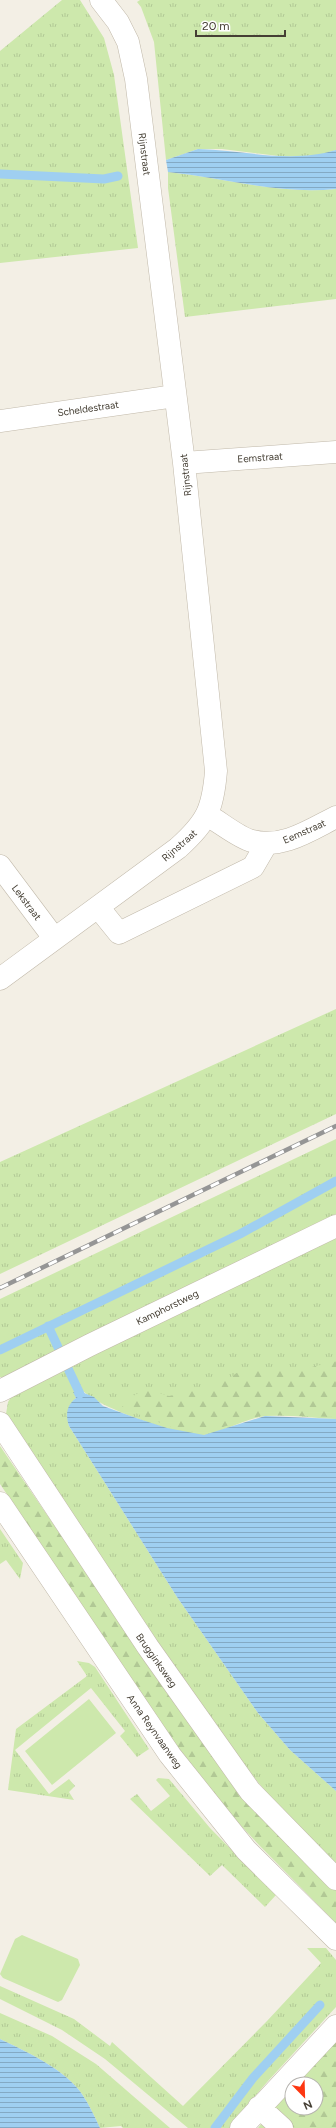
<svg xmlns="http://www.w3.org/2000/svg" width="336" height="2128" font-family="Figtree,sans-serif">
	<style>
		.grass { fill: url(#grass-tufts) }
		.forest { fill: url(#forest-firs); fill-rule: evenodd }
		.garden { fill: #cde8ac }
		.water { fill: url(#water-rules) }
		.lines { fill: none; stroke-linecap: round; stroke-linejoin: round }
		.stream { stroke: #9fcff1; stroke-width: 9 }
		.minor-casing { stroke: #c1b9aa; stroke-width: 23 }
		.minor { stroke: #fff; stroke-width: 22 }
		.rail-casing { stroke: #959595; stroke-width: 4.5 }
		.rail { stroke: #fff; stroke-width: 3; stroke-dasharray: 9; stroke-linecap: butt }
		.labels { text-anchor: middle; stroke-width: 4; stroke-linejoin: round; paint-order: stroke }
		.street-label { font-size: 10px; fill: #453f34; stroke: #fff }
	</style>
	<defs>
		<pattern id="grass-tufts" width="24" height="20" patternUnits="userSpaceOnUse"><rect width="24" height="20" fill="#cde8ac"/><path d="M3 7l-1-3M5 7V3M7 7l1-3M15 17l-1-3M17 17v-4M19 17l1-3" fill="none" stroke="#b1c895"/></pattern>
		<pattern id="forest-firs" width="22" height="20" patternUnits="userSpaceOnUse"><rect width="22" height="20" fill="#cde8ac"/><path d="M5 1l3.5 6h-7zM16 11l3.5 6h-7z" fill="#b1c895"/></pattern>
		<pattern id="water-rules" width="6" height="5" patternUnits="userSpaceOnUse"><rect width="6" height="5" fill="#9fcff1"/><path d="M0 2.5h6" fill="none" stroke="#83a9c4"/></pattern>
	</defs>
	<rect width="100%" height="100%" fill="#f3efe5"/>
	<path class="grass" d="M 62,0 L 80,0 L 104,38 L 114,75 L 138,248 L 0,263 L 0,51 Z
		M 140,0 L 336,0 L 336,150 L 319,155 L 287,157 L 222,149 L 198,149 L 166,160 L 154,42 L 141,7 L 137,2 Z
		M 168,172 C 224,178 280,195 336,189 L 336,299 L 185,317 L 168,188 Z
		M 336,1009 L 336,1114 L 0,1274 L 0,1162 Z
		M 336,1139 L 336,1214 L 4,1377 L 0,1377 L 0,1299 Z
		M 336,1235 L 336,1419 C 313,1418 288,1414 266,1416 C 245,1418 225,1432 204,1435 C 183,1437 91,1406 81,1388 L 80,1394 L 74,1392 L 76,1398 C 69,1403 66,1418 69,1426 L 177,1597 L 258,1713 L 290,1750 L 336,1791 L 336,1865 L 266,1792 L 213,1727 L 5,1420 L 8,1402 L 13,1394 Z
		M 0,1529 L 23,1563 L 20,1579 L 6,1560 L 0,1564 Z
		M 77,1661 L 89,1663 L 95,1667 L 149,1749 L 137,1757 L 120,1736 L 125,1731 L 91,1688 L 15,1750 L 49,1794 L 69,1779 L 75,1786 L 69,1792 L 74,1800 L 8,1790 L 16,1729 L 87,1676 Z
		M 158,1778 L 169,1779 L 210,1828 L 276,1895 L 265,1907 L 222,1865 L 210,1876 L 130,1799 L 137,1794 L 151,1811 L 170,1796 L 156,1780 Z
		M 307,1948 L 326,1948 L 336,1960 L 336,2007 L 268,2081 L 237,2117 L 230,2128 L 188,2128 L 105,2059 L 62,2030 L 0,1999 L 0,1986 L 74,2019 L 110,2046 L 112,2042 L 183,2106 L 267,2021 L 321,1963 Z
		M 0,2013 L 52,2036 L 96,2064 L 170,2128 L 123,2128 L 121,2126 L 100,2128 C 94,2115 88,2102 79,2090 C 60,2067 27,2052 0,2039 Z"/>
	<path class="forest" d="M 336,1361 L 336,1417 L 263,1415 L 203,1433 L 176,1429 L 138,1414 L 118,1404 L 146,1389 L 169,1396 L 202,1389 L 231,1377 L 245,1367 L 296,1371 Z
		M 0,1446 L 58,1531 L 294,1849 L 336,1890 L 336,1923 L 259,1845 L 213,1796 L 177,1747 L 0,1484 Z
		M 336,2033 L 336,2128 L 258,2128 L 315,2054 ZM 292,2084 L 316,2084 L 316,2108 L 292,2108 Z"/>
	<path class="garden" d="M 89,1699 L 116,1733 L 52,1785 L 25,1751 Z
		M 22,1935 L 78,1959 L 80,1965 L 62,2000 L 58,2002 L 3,1978 L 0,1974 L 15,1939 Z"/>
	<path class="water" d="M 198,149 C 245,150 289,164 336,150 L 336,189 C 280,195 224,178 168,172 L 166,160 Z
		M 81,1388 L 84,1393 L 94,1397 L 103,1406 L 136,1418 L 167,1428 L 204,1435 L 265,1416 L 336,1419 L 336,1791 L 290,1750 L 258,1713 L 177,1597 L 69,1426 C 65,1414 67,1405 76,1398 L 73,1392 L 80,1394 Z
		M 0,2039 C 27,2052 60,2067 79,2090 C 88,2102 94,2115 100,2128 L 0,2128 Z"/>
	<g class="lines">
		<path class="stream" d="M 0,174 L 104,179 L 118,176
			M 48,1326 L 80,1394
			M 0,1350 L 240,1234 L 336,1181
			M 215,2128 L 253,2078 L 320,2005"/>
		<g class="minor-casing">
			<path id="minor" d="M 0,421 L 175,396
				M 184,463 L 336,452
				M 207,815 C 220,822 239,838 252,841 C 283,849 310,830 336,817
				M 0,866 L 54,938
				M 98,907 L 119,933 L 253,867 L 267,843
				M 0,979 L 178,848 C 207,822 213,809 216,771 L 184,463 L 136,79 L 128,42 L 118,22 L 101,0
				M 0,1391 L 90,1345 L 336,1226
				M 0,1423 L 148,1647 L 250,1791 L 336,1879
				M 0,1503 L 170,1755 L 246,1850 L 336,1939
				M 259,2107 L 282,2128
				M 241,2128 L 336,2026"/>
		</g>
		<use href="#minor" class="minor"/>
		<g class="rail-casing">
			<path id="rail" d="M 0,1288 L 336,1126"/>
		</g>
		<use href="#rail" class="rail"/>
	</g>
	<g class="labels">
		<g class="street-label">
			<text transform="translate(145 154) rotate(83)" y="4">Rijnstraat</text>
			<text transform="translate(88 408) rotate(-8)" y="4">Scheldestraat</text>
			<text transform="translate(260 457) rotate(-4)" y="4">Eemstraat</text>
			<text transform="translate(185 475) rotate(-96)" y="4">Rijnstraat</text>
			<text transform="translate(304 831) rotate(-24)" y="4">Eemstraat</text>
			<text transform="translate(179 845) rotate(-41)" y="4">Rijnstraat</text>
			<text transform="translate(27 902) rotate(53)" y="4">Lekstraat</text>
			<text transform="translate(167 1307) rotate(-26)" y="4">Kamphorstweg</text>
			<text transform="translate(157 1660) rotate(55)" y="4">Brugginksweg</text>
			<text transform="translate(155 1731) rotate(55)" y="4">Anna Reynvaanweg</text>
		</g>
	</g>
	<g transform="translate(304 2096) rotate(157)"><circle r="19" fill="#ffffff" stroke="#b5b2ae"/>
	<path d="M0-3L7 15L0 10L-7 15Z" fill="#fd3711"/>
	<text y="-6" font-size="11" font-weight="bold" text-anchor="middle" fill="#453f34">N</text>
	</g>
	<path d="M196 30v6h89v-6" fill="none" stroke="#453f34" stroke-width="2"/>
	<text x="202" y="30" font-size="12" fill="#453f34" stroke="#ffffff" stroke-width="3" paint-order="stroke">20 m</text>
</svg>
